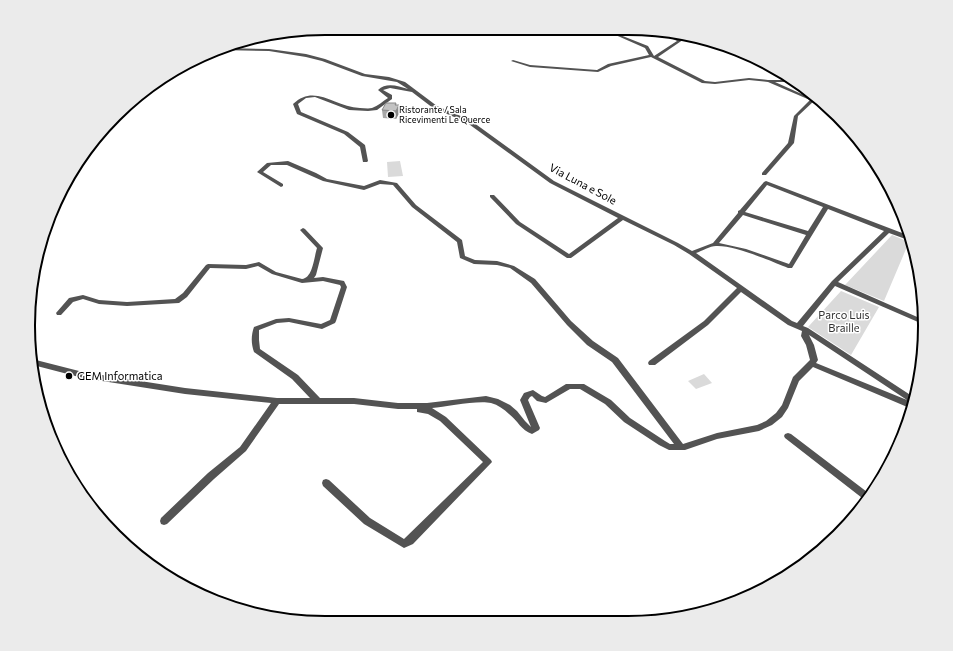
<svg xmlns="http://www.w3.org/2000/svg" width="953" height="651" font-family="Commissioner,sans-serif">
	<style>
		.green { fill: #dadada }
		.lines { fill: none; stroke-linecap: round; stroke-linejoin: round }
		.minor { fill: #535353; fill-rule: evenodd }
		.wall { fill: #a8a8a8 }
		.shaded-wall { fill: #888 }
		.building { fill: #c3c3c3; stroke: #888 }
		.poi-dot { fill: #000; stroke: #fff; stroke-width: 1.5 }
		.labels { text-anchor: middle; stroke-width: 3; stroke-linejoin: round; paint-order: stroke }
		.far-poi-label { font-size: 9px; fill: #000; stroke: #fff; text-anchor: start }
		.street-label { font-size: 11px; fill: #000; stroke: #fff }
		.park-label { font-size: 11px; fill: #313131; stroke: #fff }
		.poi-label { font-size: 11px; fill: #000; stroke: #fff; text-anchor: start }
		.rim { fill: none; stroke: #000; stroke-width: 2 }
	</style>
	<rect width="100%" height="100%" fill="#fff"/>
	<path class="green" d="M 400,161 L 403,176 L 388,177 L 387,162 Z
		M 892,235 L 909,242 L 884,301 L 845,285 Z
		M 841,291 L 879,307 L 851,355 L 808,327 Z
		M 704,374 L 712,383 L 696,389 L 688,381 Z"/>
	<g class="lines">
		<path class="minor" d="M 611,33 L 615,33 L 648,46 L 654,56 L 677,41 L 661,33 L 667,33 L 680,39 L 687,34 L 690,35 L 658,57 L 705,81 L 715,82 L 749,78 L 768,80 L 788,80 L 792,82 L 775,82 L 815,100 L 798,116 L 794,143 L 766,175 L 762,175 L 762,173 L 788,143 L 794,116 L 810,100 L 768,82 L 749,80 L 715,84 L 702,83 L 651,57 L 611,66 L 598,72 L 530,67 L 511,61 L 513,60 L 530,65 L 597,70 L 608,64 L 649,55 L 645,48 Z
			M 222,48 L 269,49 L 306,54 L 325,59 L 365,74 L 389,77 L 405,82 L 437,106 L 470,120 L 554,181 L 678,243 L 692,251 L 713,243 L 738,213 L 738,211 L 740,210 L 764,182 L 766,181 L 910,236 L 911,241 L 889,233 L 838,282 L 924,320 L 925,325 L 835,286 L 803,326 L 808,328 L 915,398 L 912,409 L 813,367 L 799,381 L 788,408 L 782,417 L 772,425 L 759,431 L 717,439 L 685,450 L 669,450 L 659,445 L 624,422 L 605,404 L 580,389 L 570,389 L 546,403 L 537,401 L 532,396 L 530,397 L 528,400 L 540,428 L 539,430 L 532,434 C 521,430 518,421 509,414 C 504,409 498,405 491,403 C 477,400 446,407 432,408 L 446,417 L 491,460 L 492,462 L 413,544 L 404,548 L 364,524 L 323,486 L 322,483 L 323,480 L 326,479 L 329,480 L 370,518 L 404,539 L 483,462 L 440,421 L 428,414 L 417,412 L 417,409 L 398,409 L 354,404 L 279,404 L 246,451 L 214,479 L 167,524 L 164,525 L 161,524 L 160,521 L 161,518 L 208,473 L 240,447 L 271,403 L 185,394 L 83,378 L 33,365 L 32,359 L 83,372 L 185,388 L 277,398 L 310,398 L 292,379 L 254,352 C 251,344 251,335 254,327 L 276,319 L 289,318 L 321,324 L 330,320 L 341,287 L 340,285 L 323,281 L 302,283 L 272,274 L 258,266 L 246,269 L 210,268 L 187,297 L 179,303 L 127,306 L 99,304 L 83,299 L 73,302 L 61,315 L 57,315 L 56,313 L 69,298 L 83,295 L 99,300 L 127,302 L 175,299 L 183,293 L 206,265 L 208,264 L 246,265 L 259,262 L 276,272 L 302,279 C 313,278 314,257 317,248 L 300,230 L 303,228 L 305,229 L 323,248 L 316,275 L 314,278 L 323,277 L 344,281 L 347,287 L 336,321 L 335,323 L 322,329 L 289,322 L 277,323 L 259,330 L 259,340 L 260,349 L 298,375 L 320,398 L 354,398 L 398,403 L 427,403 L 486,396 L 498,399 L 510,405 L 517,411 L 525,421 L 531,427 L 520,400 L 524,393 L 533,390 L 542,396 L 545,397 L 566,384 L 584,384 L 611,400 L 630,418 L 665,441 L 670,444 L 674,444 L 612,362 L 587,345 L 567,325 L 531,283 L 510,268 L 497,265 L 474,264 L 460,258 L 457,242 L 412,207 L 393,185 L 380,184 L 364,190 L 323,181 L 287,165 L 271,165 L 263,172 L 283,184 L 283,186 L 281,187 L 257,172 L 267,163 L 288,161 L 316,173 L 327,179 L 364,186 L 380,180 L 397,183 L 416,205 L 462,240 L 465,256 L 475,260 L 497,261 L 514,266 L 535,279 L 571,321 L 593,341 L 618,358 L 683,444 L 717,433 L 757,425 L 766,421 L 776,413 L 782,405 L 793,377 L 810,360 L 806,345 L 801,336 L 802,331 L 788,325 L 741,292 L 708,325 L 655,365 L 649,365 L 648,363 L 649,361 L 704,321 L 737,288 L 689,254 L 674,245 L 623,220 L 571,258 L 567,258 L 516,224 L 490,197 L 490,195 L 494,195 L 520,222 L 569,254 L 618,218 L 550,183 L 466,122 L 433,108 L 412,92 L 390,88 L 383,90 L 392,95 L 392,99 L 377,110 L 368,111 L 349,110 L 315,97 L 306,98 L 298,104 L 301,112 L 348,132 L 365,145 L 368,161 L 367,162 L 363,162 L 360,147 L 344,134 L 297,114 L 293,104 C 315,83 334,107 360,108 C 364,108 368,109 372,108 C 378,106 383,101 388,98 L 378,90 C 386,82 398,86 408,89 L 397,82 L 362,76 L 322,61 L 306,57 L 269,51 L 218,50 ZM 767,185 L 823,207 L 808,231 L 745,212 ZM 828,209 L 884,231 L 832,281 L 797,323 L 792,321 L 696,253 C 702,251 710,246 716,246 C 735,245 770,261 788,268 L 792,268 ZM 743,215 L 806,235 L 789,264 L 746,249 L 719,243 ZM 809,335 L 907,400 L 816,363 L 818,360 L 814,345 Z
			M 788,433 L 791,434 L 871,495 L 866,501 L 785,438 L 784,436 L 785,434 Z"/>
	</g>
	<path class="wall" d="M 399,105 L 399,113 L 396,119 L 383,118 L 382,110 Z"/>
	<path class="shaded-wall" d="M 396,103 L 397,110 L 399,105 L 399,113 L 396,119 L 395,105 Z"/>
	<path class="building" d="M 386,103 L 396,103 L 395,105 L 399,105 L 396,111 L 382,110 Z"/>
	<g class="poi-dot">
		<circle cx="391" cy="115" r="4"/>
		<circle cx="69" cy="376" r="4"/>
	</g>
	<g class="labels">
		<g class="far-poi-label">
			<text x="399" y="113">Ristorante / Sala<tspan x="399" dy="10">Ricevimenti Le Querce</tspan></text>
		</g>
		<g class="street-label">
			<text transform="translate(583 184) rotate(28)" y="4">Via Luna e Sole</text>
		</g>
		<g class="park-label">
			<text x="844" y="319">Parco Luis<tspan x="844" dy="13">Braille</tspan></text>
		</g>
		<g class="poi-label">
			<text x="77" y="380">GEM Informatica</text>
		</g>
	</g>
	<path d="M0 0H953V651H0ZM325 35H628A290 290 0 0 1 918 325V326A290 290 0 0 1 628 616H325A290 290 0 0 1 35 326V325A290 290 0 0 1 325 35Z" fill="#ebebeb" fill-rule="evenodd"/>
	<path class="rim" d="M325 35H628A290 290 0 0 1 918 325V326A290 290 0 0 1 628 616H325A290 290 0 0 1 35 326V325A290 290 0 0 1 325 35Z"/>
</svg>
